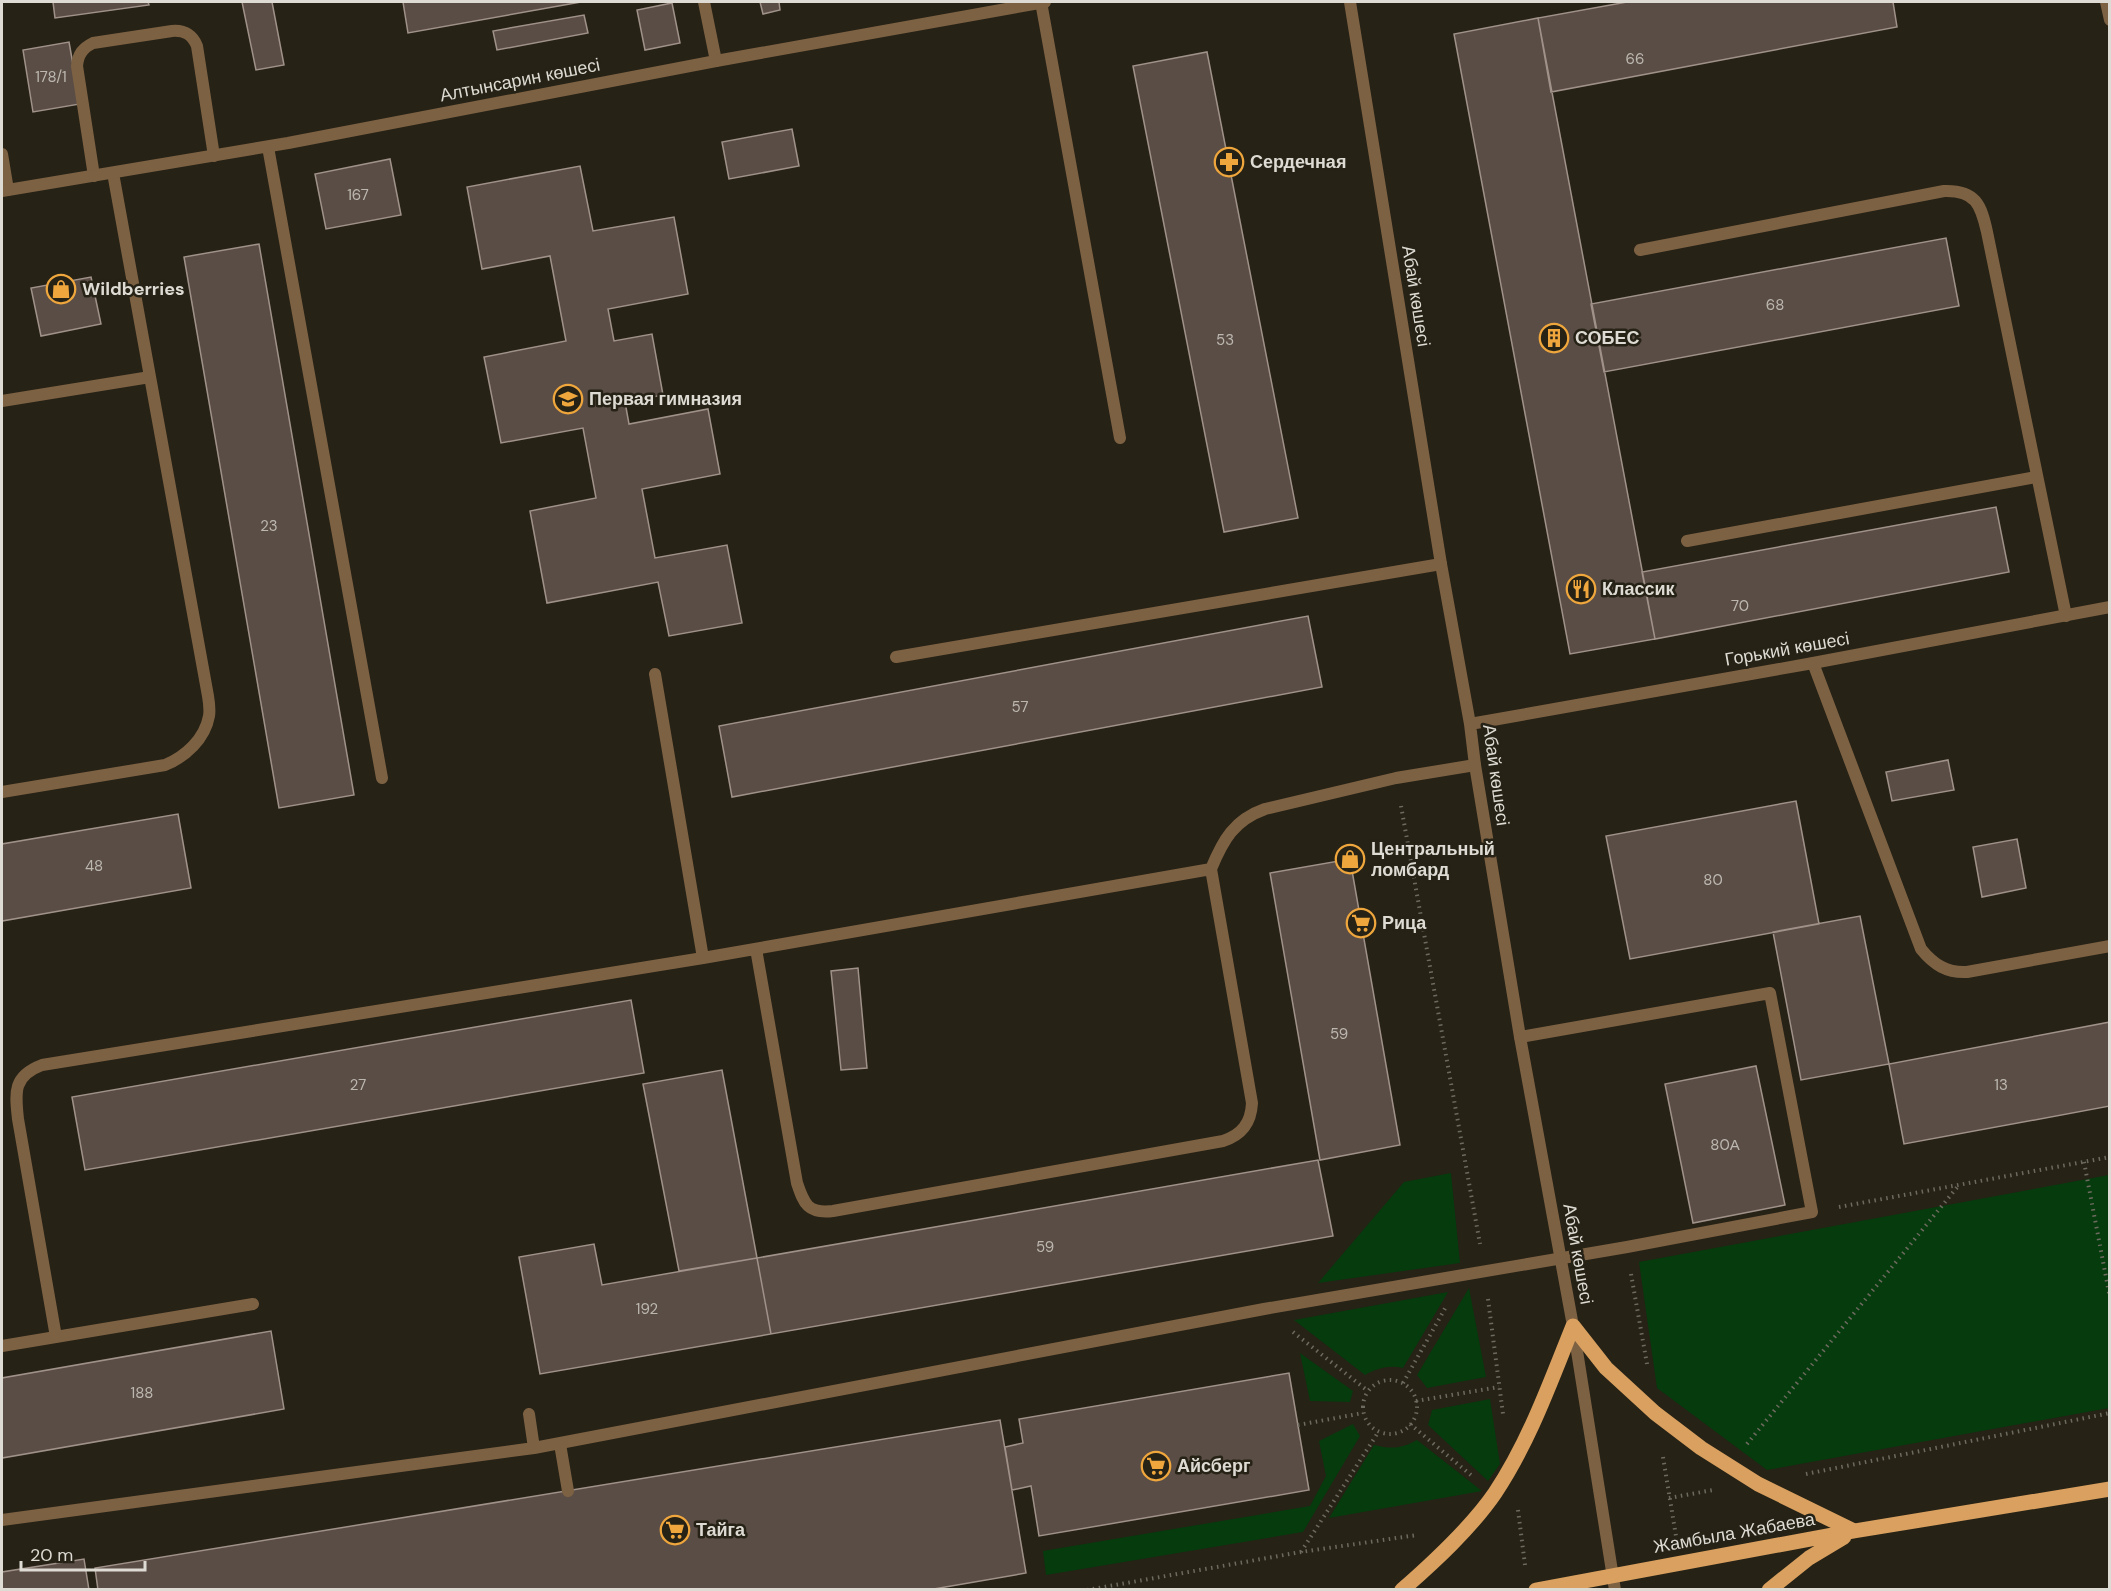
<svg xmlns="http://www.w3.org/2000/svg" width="2111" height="1591" font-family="'DM Sans',sans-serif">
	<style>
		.green { fill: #063b0d }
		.building { fill: #5a4d46; stroke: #a09289; stroke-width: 1.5 }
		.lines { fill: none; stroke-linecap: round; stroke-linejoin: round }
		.path { stroke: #6d6a5f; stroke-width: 4; stroke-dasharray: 1.5 4.5; stroke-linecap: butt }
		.service { stroke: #7d6143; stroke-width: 12 }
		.minor { stroke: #7d6143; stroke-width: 12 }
		.tertiary { stroke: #7d6143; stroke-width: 12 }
		.primary { stroke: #d9a05f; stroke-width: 15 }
		.labels { text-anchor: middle; stroke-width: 5; stroke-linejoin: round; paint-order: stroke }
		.number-label { font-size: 15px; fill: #bcb8b0 }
		.street-label { font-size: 18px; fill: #dddbd3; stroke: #262216 }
		.poi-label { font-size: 18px; font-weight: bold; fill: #dddbd3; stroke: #262216; text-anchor: start }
	</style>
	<rect width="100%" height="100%" fill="#262216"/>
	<path class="green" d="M 1451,1173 L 1460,1263 L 1318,1283 L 1404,1182 Z
		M 2109,1175 L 2109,1408 L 1767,1470 L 1657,1388 L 1639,1262 Z
		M 1469,1288 L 1486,1377 L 1427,1388 L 1417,1375 Z
		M 1448,1292 L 1403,1368 C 1389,1365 1378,1368 1365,1375 L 1294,1320 Z
		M 1300,1353 L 1353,1391 L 1350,1402 L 1310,1401 Z
		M 1490,1399 L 1500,1464 L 1488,1481 L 1428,1425 L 1432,1410 Z
		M 1353,1424 L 1360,1436 L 1303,1532 L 1046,1575 L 1043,1551 L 1310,1506 L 1326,1476 L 1319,1441 Z
		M 1417,1440 L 1482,1491 L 1329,1518 L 1374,1445 C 1391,1449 1401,1449 1417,1440 Z"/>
	<path class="building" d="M 53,2 L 148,2 L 149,5 L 55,18 Z
		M 242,2 L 272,2 L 284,65 L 256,70 Z
		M 403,2 L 581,2 L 408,33 Z
		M 760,2 L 779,2 L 780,10 L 763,14 Z
		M 1627,2 L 1893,2 L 1897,27 L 1551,92 L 1538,18 Z
		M 672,3 L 680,43 L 645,50 L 637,10 Z
		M 584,15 L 588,33 L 497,50 L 493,31 Z
		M 1538,18 L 1655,639 L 1570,654 L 1454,34 Z
		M 69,42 L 80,104 L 33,112 L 23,50 Z
		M 1207,52 L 1298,518 L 1224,532 L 1133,66 Z
		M 792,129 L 799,166 L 729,179 L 722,142 Z
		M 390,159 L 401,215 L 326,229 L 315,174 Z
		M 580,166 L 593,231 L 674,217 L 688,294 L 608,309 L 614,341 L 652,334 L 663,395 L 625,402 L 629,424 L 708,409 L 720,474 L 642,489 L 655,558 L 727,545 L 742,623 L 669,636 L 658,582 L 547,603 L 530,511 L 596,498 L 583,428 L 501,443 L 484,357 L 566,341 L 550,256 L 482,269 L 467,187 Z
		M 1946,238 L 1959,306 L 1604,372 L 1591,304 Z
		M 259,244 L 354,795 L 279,808 L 184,257 Z
		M 91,277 L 101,324 L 41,336 L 31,288 Z
		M 1996,507 L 2009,572 L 1655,639 L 1642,572 Z
		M 1308,616 L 1322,687 L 732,797 L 719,726 Z
		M 1948,760 L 1954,790 L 1892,801 L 1886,772 Z
		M 1796,801 L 1819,924 L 1630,959 L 1606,836 Z
		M 178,814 L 191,888 L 2,921 L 2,844 Z
		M 2017,839 L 2026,888 L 1982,897 L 1973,847 Z
		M 1350,859 L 1400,1145 L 1320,1160 L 1270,873 Z
		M 1860,916 L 1889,1064 L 1801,1080 L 1773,932 Z
		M 858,968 L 867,1068 L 841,1070 L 831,971 Z
		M 631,1000 L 644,1073 L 85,1170 L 72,1097 Z
		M 2110,1022 L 2110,1106 L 1904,1144 L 1889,1064 Z
		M 1756,1066 L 1785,1205 L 1693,1223 L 1665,1084 Z
		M 722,1070 L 757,1258 L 679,1271 L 643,1084 Z
		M 1318,1160 L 1333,1236 L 771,1334 L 757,1258 Z
		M 594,1244 L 602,1285 L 757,1258 L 771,1334 L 540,1374 L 519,1257 Z
		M 271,1331 L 284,1409 L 2,1458 L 2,1378 Z
		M 1289,1373 L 1309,1490 L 1039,1536 L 1031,1486 L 1012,1490 L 1005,1447 L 1023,1443 L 1019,1419 Z
		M 1000,1420 L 1026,1573 L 928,1590 L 98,1590 L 95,1568 Z
		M 84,1559 L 89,1590 L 2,1590 L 2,1572 Z"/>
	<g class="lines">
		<path class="path" d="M 1401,806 L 1480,1244
			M 2084,1162 L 2110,1298
			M 1839,1207 L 2110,1157
			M 1631,1274 L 1647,1364
			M 1488,1299 L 1503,1414
			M 1293,1332 L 1368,1391
			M1363 1407a27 27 0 1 1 54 0a27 27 0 1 1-54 0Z
			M 1403,1383 L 1447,1305
			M 1416,1401 L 1499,1387
			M 1410,1424 L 1472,1476
			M 1298,1425 L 1363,1413
			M 1747,1444 L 1959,1185
			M 1663,1457 L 1676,1536
			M 1806,1474 L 2110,1413
			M 1669,1498 L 1713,1490
			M 1518,1510 L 1525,1565
			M 1301,1552 L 1379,1431
			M 1087,1590 L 1301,1552 L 1417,1535"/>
		<path class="service" d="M 704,2 L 716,61
			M 1041,2 L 1120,438
			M 2106,2 L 2110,20
			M 268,147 L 382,778
			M 2,154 L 8,190
			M 94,176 L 77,66 C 78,54 83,48 93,43 L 172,31 C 184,30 192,34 197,46 L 214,156
			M 1640,250 L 1944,191 C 1976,190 1981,205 1987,232 L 2066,616
			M 2,401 L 150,377
			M 1687,541 L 2036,477
			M 896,657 L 1441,564
			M 1813,663 L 1921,949 C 1934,965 1947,973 1967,972 L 2110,946
			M 655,674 L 703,958 L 1211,869
			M 2,792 L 165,765 C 185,757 205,739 209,716 C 210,710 209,702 208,696 L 113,173
			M 756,949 L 797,1183 C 804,1204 808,1214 833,1211 L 1223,1141 C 1242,1135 1251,1123 1252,1103 L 1211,869 C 1223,840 1234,820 1265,809 L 1396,778 L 1475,765
			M 56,1337 L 18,1119 C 15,1092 13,1076 42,1065 L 703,958
			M 2,1346 L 253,1304
			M 529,1414 L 534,1448 L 1264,1309 L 1627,1247 L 1812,1212 L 1770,993 L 1520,1037
			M 560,1444 L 568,1491
			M 2,1520 L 534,1448"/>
		<path class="minor" d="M 2,191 L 288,143 L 716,61 L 1045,2"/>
		<path class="tertiary" d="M 1350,2 L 1441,564 L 1470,724 L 1475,765 L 1520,1037 L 1573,1326 L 1615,1590
			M 1470,724 L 1813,663 L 2110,607"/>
		<path class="primary" d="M 1402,1590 C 1434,1562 1471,1528 1495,1493 C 1529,1442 1550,1383 1573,1326 L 1606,1368 L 1655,1413 L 1701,1448 L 1758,1484 L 1854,1531
			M 1536,1590 L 1854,1531 L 2110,1489
			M 1769,1590 L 1809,1558 L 1844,1537"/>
	</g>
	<defs>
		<g id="pharmacy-ring" transform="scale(1.5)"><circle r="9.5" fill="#262216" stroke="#efa73d" stroke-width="1.5"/><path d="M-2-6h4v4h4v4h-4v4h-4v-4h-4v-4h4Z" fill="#efa73d"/></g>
		<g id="shop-ring" transform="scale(1.5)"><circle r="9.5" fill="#262216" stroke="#efa73d" stroke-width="1.5"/><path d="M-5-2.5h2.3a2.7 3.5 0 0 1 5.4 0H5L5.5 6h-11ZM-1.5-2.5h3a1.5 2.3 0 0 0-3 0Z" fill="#efa73d"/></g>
		<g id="building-ring" transform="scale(1.5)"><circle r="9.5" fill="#262216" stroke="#efa73d" stroke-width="1.5"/><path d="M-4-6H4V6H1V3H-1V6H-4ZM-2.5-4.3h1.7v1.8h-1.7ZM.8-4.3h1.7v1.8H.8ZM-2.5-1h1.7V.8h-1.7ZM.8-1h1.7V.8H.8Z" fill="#efa73d"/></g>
		<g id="school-ring" transform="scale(1.5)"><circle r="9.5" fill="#262216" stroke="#efa73d" stroke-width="1.5"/><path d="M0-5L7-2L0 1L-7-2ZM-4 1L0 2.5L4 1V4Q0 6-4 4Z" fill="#efa73d"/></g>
		<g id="restaurant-ring" transform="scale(1.5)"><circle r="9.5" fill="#262216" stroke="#efa73d" stroke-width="1.5"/><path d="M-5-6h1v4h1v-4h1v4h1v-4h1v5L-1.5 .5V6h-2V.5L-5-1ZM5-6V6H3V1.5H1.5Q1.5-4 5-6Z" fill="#efa73d"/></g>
		<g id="supermarket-ring" transform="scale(1.5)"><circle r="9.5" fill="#262216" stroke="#efa73d" stroke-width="1.5"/><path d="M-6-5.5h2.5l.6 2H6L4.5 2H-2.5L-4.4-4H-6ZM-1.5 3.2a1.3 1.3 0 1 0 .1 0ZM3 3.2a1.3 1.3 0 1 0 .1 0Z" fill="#efa73d"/></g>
	</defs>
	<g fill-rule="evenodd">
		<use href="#pharmacy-ring" x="1229" y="162"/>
		<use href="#shop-ring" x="61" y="289"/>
		<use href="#building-ring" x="1554" y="338"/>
		<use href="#school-ring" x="568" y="399"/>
		<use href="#restaurant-ring" x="1581" y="589"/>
		<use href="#shop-ring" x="1350" y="859"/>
		<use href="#supermarket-ring" x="1361" y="923"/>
		<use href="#supermarket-ring" x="1156" y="1466"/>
		<use href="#supermarket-ring" x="675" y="1530"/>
	</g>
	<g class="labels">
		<g class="number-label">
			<text x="1635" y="64">66</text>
			<text x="51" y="82">178/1</text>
			<text x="358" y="200">167</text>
			<text x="1775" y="310">68</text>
			<text x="1225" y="345">53</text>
			<text x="269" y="531">23</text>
			<text x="1740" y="611">70</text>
			<text x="1020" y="712">57</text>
			<text x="94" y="871">48</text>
			<text x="1713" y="885">80</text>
			<text x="1339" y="1039">59</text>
			<text x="358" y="1090">27</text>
			<text x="2001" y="1090">13</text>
			<text x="1725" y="1150">80А</text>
			<text x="1045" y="1252">59</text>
			<text x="647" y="1314">192</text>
			<text x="142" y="1398">188</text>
		</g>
		<g class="street-label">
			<text transform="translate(520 80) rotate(-11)" y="6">Алтынсарин көшесі</text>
			<text transform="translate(1416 296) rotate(81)" y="6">Абай көшесі</text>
			<text transform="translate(1787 649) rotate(-10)" y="6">Горький көшесі</text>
			<text transform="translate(1496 775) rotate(82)" y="6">Абай көшесі</text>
			<text transform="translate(1578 1254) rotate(80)" y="6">Абай көшесі</text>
			<text transform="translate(1734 1533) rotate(-10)" y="6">Жамбыла Жабаева</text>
		</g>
		<g class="poi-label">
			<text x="1250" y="168">Сердечная</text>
			<text x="82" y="295">Wildberries</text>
			<text x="1575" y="344">СОБЕС</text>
			<text x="589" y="405">Первая гимназия</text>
			<text x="1602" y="595">Классик</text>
			<text x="1371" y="855">Центральный<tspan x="1371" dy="21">ломбард</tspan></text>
			<text x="1382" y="929">Рица</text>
			<text x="1177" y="1472">Айсберг</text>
			<text x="696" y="1536">Тайга</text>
		</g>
	</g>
	<rect width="2111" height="1591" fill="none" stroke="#dddbd3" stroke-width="6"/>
	<path d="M21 1561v9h124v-9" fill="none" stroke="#dddbd3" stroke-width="3"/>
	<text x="30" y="1561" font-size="18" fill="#dddbd3" stroke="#262216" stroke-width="4.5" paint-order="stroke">20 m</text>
</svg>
